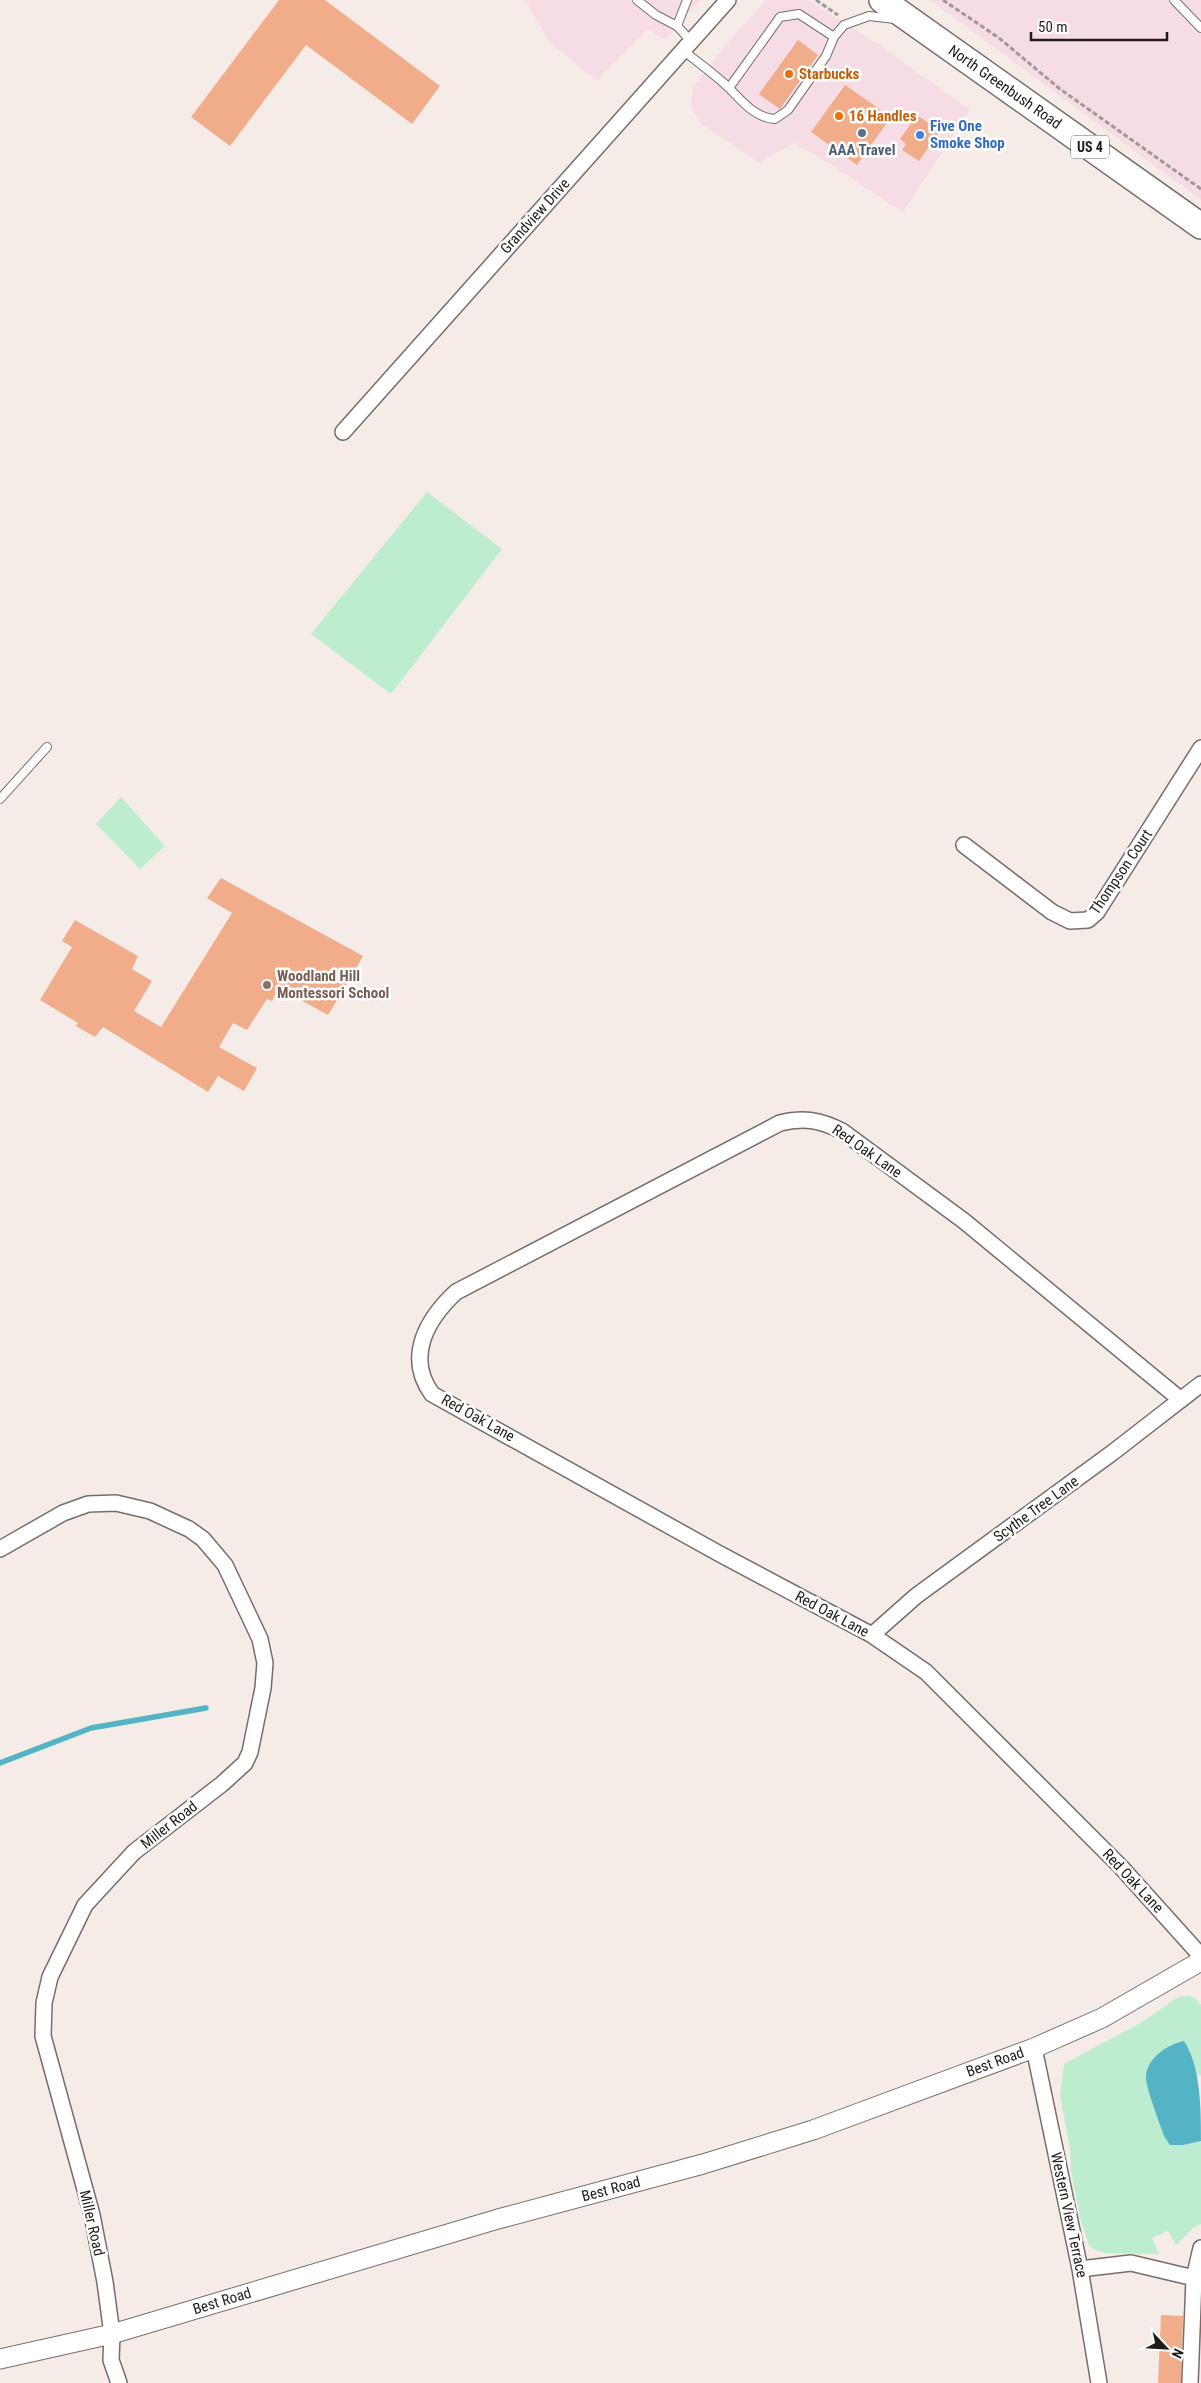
<svg xmlns="http://www.w3.org/2000/svg" width="1201" height="2383" font-family="'Roboto Condensed',sans-serif">
	<style>
		.commercial { fill: #f6dde5 }
		.green { fill: #bdedd1 }
		.water { fill: #52b4c4 }
		.lines { fill: none; stroke-linecap: round; stroke-linejoin: round }
		.stream { stroke: #52b4c4; stroke-width: 5.5 }
		.building { fill: #f1ac8a }
		.service-casing { stroke: #776e69; stroke-width: 10 }
		.minor-casing { stroke: #776e69; stroke-width: 18 }
		.tertiary-casing { stroke: #776e69; stroke-width: 21 }
		.primary-casing { stroke: #776e69; stroke-width: 28 }
		.path { stroke: #a09995; stroke-width: 3; stroke-dasharray: 5 2.5; stroke-linecap: butt }
		.service { stroke: #fff; stroke-width: 8 }
		.minor { stroke: #fff; stroke-width: 15 }
		.tertiary { stroke: #fff; stroke-width: 19 }
		.primary { stroke: #fff; stroke-width: 25 }
		.food-dot { fill: #e8710a; stroke: #fff; stroke-width: 2 }
		.service-dot { fill: #5c6f8a; stroke: #fff; stroke-width: 2 }
		.shop-dot { fill: #3f7fe0; stroke: #fff; stroke-width: 2 }
		.education-dot { fill: #8d6e63; stroke: #fff; stroke-width: 2 }
		.labels { text-anchor: middle; stroke-width: 5; stroke-linejoin: round; paint-order: stroke }
		.shield { fill: #fff; stroke: #63605f; stroke-width: 1 }
		.shield-label { font-size: 14px; font-weight: bold; fill: #201c1a }
		.food-label { font-size: 15px; font-weight: bold; fill: #c56008; stroke: #fff; text-anchor: start }
		.street-label { font-size: 15px; fill: #201c1a; stroke: #fff }
		.shop-label { font-size: 15px; font-weight: bold; fill: #366cbe; stroke: #fff; text-anchor: start }
		.service-label { font-size: 15px; font-weight: bold; fill: #4e5e75; stroke: #fff }
		.education-label { font-size: 15px; font-weight: bold; fill: #785e54; stroke: #fff; text-anchor: start }
	</style>
	<rect width="100%" height="100%" fill="#f6ece7"/>
	<path class="commercial" d="M 525,0 L 701,0 L 665,40 L 648,30 L 597,81 L 549,42 Z
		M 766,0 L 808,0 L 884,48 L 970,110 L 903,212 L 822,159 L 794,143 L 759,163 L 701,124 L 691,107 L 693,87 L 729,41 Z
		M 930,0 L 1201,0 L 1201,200 Z"/>
	<path class="green" d="M 427,492 L 502,549 L 391,694 L 311,634 Z
		M 121,797 L 165,846 L 140,869 L 96,824 Z
		M 1190,1996 L 1196,1999 L 1201,2005 L 1201,2076 L 1198,2073 L 1183,2145 L 1201,2141 L 1201,2224 L 1193,2228 L 1176,2245 L 1168,2231 L 1152,2238 L 1159,2254 L 1105,2253 L 1095,2250 L 1089,2245 L 1081,2221 L 1071,2172 L 1070,2148 L 1060,2096 L 1064,2064 L 1142,2022 L 1178,1997 Z"/>
	<path class="water" d="M 1184,2041 C 1201,2067 1201,2109 1201,2141 L 1183,2145 L 1170,2145 L 1164,2136 C 1160,2124 1145,2086 1146,2076 C 1148,2057 1167,2045 1184,2041 Z"/>
	<g class="lines">
		<path class="stream" d="M 0,1763 L 91,1728 L 206,1708"/>
	</g>
	<path class="building" d="M 279,0 L 325,0 L 440,86 L 412,124 L 306,45 L 230,146 L 191,117 Z
		M 798,40 L 818,55 L 780,109 L 759,94 Z
		M 845,85 L 891,117 L 857,165 L 811,132 Z
		M 917,115 L 940,131 L 919,161 L 902,150 L 906,144 L 900,139 Z
		M 221,878 L 363,956 L 328,1015 L 279,988 L 272,1001 L 267,999 L 247,1030 L 233,1023 L 219,1047 L 257,1068 L 244,1091 L 218,1076 L 208,1092 L 103,1027 L 95,1037 L 76,1026 L 78,1023 L 40,1000 L 72,947 L 62,941 L 75,920 L 138,956 L 132,969 L 152,981 L 134,1011 L 161,1027 L 232,913 L 207,898 Z
		M 1161,2315 L 1183,2316 L 1181,2383 L 1158,2383 Z"/>
	<g class="lines">
		<g class="service-casing">
			<path id="service" d="M 637,0 L 656,15 L 677,26 L 691,41
				M 1174,0 L 1201,28
				M 677,26 L 687,0
				M 683,50 C 698,63 715,74 729,88 C 742,101 755,118 775,119 L 788,110 L 826,56 L 834,37 L 844,25 L 869,16 L 895,19
				M 729,88 L 780,17 L 799,14 L 834,37
				M 0,799 L 47,747"/>
		</g>
		<g class="minor-casing">
			<path id="minor" d="M 343,432 L 728,0
				M 964,845 L 1052,912 L 1070,921 L 1088,920 L 1097,912 L 1201,748
				M 1181,1400 L 964,1221 L 842,1131 C 820,1120 804,1117 780,1123 L 456,1292 C 427,1319 405,1357 432,1394 L 718,1553 L 872,1635 L 926,1672 L 1121,1867 L 1201,1956
				M 0,1549 L 63,1513 L 88,1504 L 116,1503 L 150,1511 L 189,1529 L 203,1539 L 225,1565 L 260,1639 L 265,1663 L 263,1688 L 250,1752 L 245,1763 L 222,1784 L 134,1852 L 85,1905 L 50,1977 L 44,2003 L 43,2036 L 92,2215 L 105,2282 L 112,2334 L 111,2360 L 119,2383
				M 872,1635 L 916,1596 L 1112,1453 L 1201,1384
				M 1034,2048 L 1080,2269 L 1099,2383
				M 1080,2269 L 1131,2263 L 1194,2278
				M 1190,2383 L 1194,2278 L 1201,2248"/>
		</g>
		<g class="tertiary-casing">
			<path id="tertiary" d="M 0,2359 L 112,2334 L 498,2219 L 703,2164 L 813,2130 L 1034,2048 L 1102,2018 L 1201,1961"/>
		</g>
		<g class="primary-casing">
			<path id="primary" d="M 882,0 L 1201,226"/>
		</g>
		<path class="path" d="M 816,0 L 838,15
			M 943,0 L 999,38 L 1060,89 L 1201,189"/>
		<use href="#service" class="service"/>
		<use href="#minor" class="minor"/>
		<use href="#tertiary" class="tertiary"/>
		<use href="#primary" class="primary"/>
	</g>
	<g class="food-dot">
		<circle cx="789" cy="74" r="5"/>
		<circle cx="839" cy="116" r="5"/>
	</g>
	<circle class="service-dot" cx="862" cy="133" r="5"/>
	<circle class="shop-dot" cx="920" cy="135" r="5"/>
	<circle class="education-dot" cx="267" cy="985" r="5"/>
	<g class="labels">
		<rect class="shield" x="1071" y="135.5" width="38" height="23" rx="4"/>
		<g class="shield-label">
			<text x="1090" y="152">US 4</text>
		</g>
		<g class="food-label">
			<text x="799" y="79">Starbucks</text>
			<text x="849" y="121">16 Handles</text>
		</g>
		<g class="street-label">
			<text transform="translate(1005 87) rotate(35)" y="5">North Greenbush Road</text>
			<text transform="translate(535 216) rotate(-48)" y="5">Grandview Drive</text>
			<text transform="translate(1121 872) rotate(-56)" y="5">Thompson Court</text>
			<text transform="translate(867 1151) rotate(35)" y="5">Red Oak Lane</text>
			<text transform="translate(478 1418) rotate(29)" y="5">Red Oak Lane</text>
			<text transform="translate(1036 1509) rotate(-36)" y="5">Scythe Tree Lane</text>
			<text transform="translate(832 1614) rotate(28)" y="5">Red Oak Lane</text>
			<text transform="translate(169 1825) rotate(-38)" y="5">Miller Road</text>
			<text transform="translate(1133 1881) rotate(47)" y="5">Red Oak Lane</text>
			<text transform="translate(995 2062) rotate(-20)" y="5">Best Road</text>
			<text transform="translate(611 2189) rotate(-15)" y="5">Best Road</text>
			<text transform="translate(1069 2215) rotate(78)" y="5">Western View Terrace</text>
			<text transform="translate(92 2223) rotate(77)" y="5">Miller Road</text>
			<text transform="translate(222 2301) rotate(-17)" y="5">Best Road</text>
		</g>
		<g class="shop-label">
			<text x="930" y="131">Five One<tspan x="930" dy="17">Smoke Shop</tspan></text>
		</g>
		<g class="service-label">
			<text x="862" y="155">AAA Travel</text>
		</g>
		<g class="education-label">
			<text x="277" y="981">Woodland Hill<tspan x="277" dy="17">Montessori School</tspan></text>
		</g>
	</g>
	<g transform="translate(1166 2348) rotate(115)" stroke="#ffffff" stroke-width="4" paint-order="stroke">
	<path d="M0-4L9 19L0 12L-9 19Z" fill="#201c1a"/>
	<text y="-8" font-size="14" font-weight="bold" text-anchor="middle" fill="#201c1a">N</text>
	</g>
	<path d="M1031 32v8h136v-8" fill="none" stroke="#201c1a" stroke-width="2.5"/>
	<text x="1038" y="32" font-size="15" fill="#201c1a" stroke="#ffffff" stroke-width="4" paint-order="stroke">50 m</text>
</svg>
